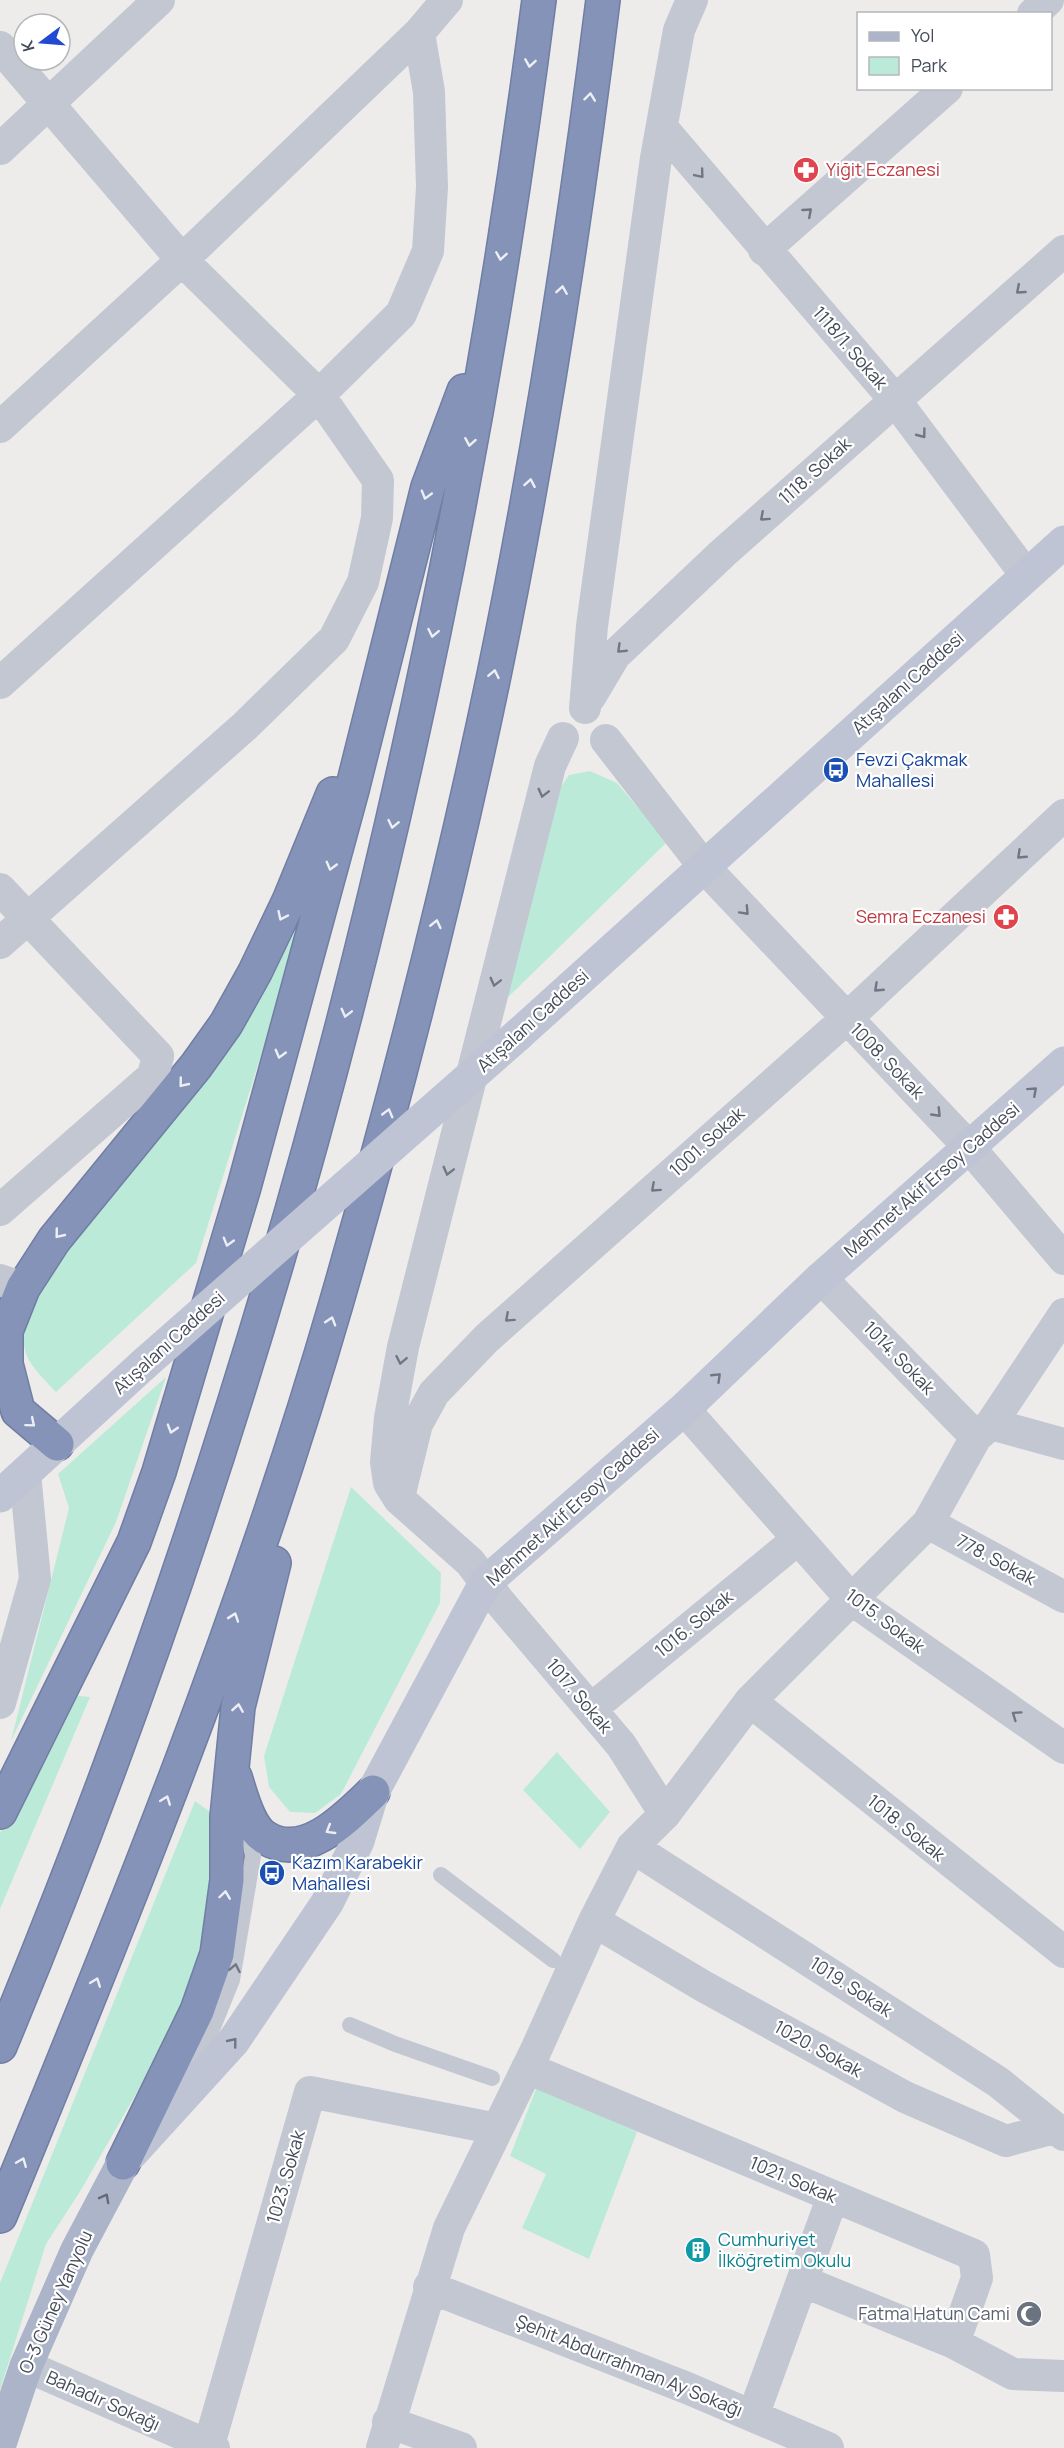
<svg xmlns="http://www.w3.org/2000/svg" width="1064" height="2448" font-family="Manrope,sans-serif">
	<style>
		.green { fill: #bbebd8 }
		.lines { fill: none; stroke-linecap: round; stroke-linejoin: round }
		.highway-casing { stroke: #717ea4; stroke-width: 36 }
		.lane { stroke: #c2c7d2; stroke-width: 16 }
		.street { stroke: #c2c7d2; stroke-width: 32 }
		.secondary { stroke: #bfc4d4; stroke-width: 33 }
		.primary { stroke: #acb4c9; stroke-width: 33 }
		.highway { stroke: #8593b8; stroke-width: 33 }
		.secondary-bridge { stroke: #bfc4d4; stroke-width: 33 }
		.oneway { stroke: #edeff4 }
		.oneway2 { stroke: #717683 }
		.oneway3 { stroke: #707583 }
		.oneway4 { stroke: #646a7a }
		.labels { text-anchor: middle; stroke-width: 4.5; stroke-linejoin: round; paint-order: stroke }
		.health-label { font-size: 18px; fill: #be3a42; stroke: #fff; text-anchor: start }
		.street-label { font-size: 18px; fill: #454b58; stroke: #fff }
		.transit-label { font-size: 18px; fill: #164399; stroke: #fff; text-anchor: start }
		.culture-label { font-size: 18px; fill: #0d838f; stroke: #fff; text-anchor: start }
		.worship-label { font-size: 18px; fill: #5b616d; stroke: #fff; text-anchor: end }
	</style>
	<rect width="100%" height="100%" fill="#eeeceb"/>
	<path class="green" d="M 590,771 L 617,783 L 667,842 L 499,1006 L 556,794 L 569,775 Z
		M 310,898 L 196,1263 L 56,1392 C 20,1355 21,1353 26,1303 L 238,1030 Z
		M 166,1377 L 116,1522 L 11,1741 L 69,1508 L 58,1474 Z
		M 351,1487 L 441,1573 L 440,1603 L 341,1794 L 315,1813 L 290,1812 L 269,1787 L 264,1756 Z
		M 69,1695 L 90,1697 L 0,1909 L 0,1833 Z
		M 557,1752 L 610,1812 L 580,1849 L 523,1790 Z
		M 195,1801 L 216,1816 L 202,1962 L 165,2043 L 81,2190 L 46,2244 L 0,2390 L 0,2283 Z
		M 538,2084 L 637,2132 L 589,2259 L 522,2228 L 546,2174 L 510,2156 Z"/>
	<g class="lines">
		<g class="highway-casing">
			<path id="highway" d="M 6,1330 L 6,1364 L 18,1411 L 57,1444
				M 0,1346 L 23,1288 L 54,1240 L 196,1066 L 226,1024 L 255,972 L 289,901 L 333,794
				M 235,1777 C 241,1795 248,1828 266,1838 C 305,1862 348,1816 373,1792
				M 0,1812 L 134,1542 L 159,1472 L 244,1187 L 352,790 L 428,487 L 464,391
				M 0,2046 C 273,1391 449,703 539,0
				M 123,2163 L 197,2011 L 217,1954 L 227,1880 L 227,1817 L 238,1707 L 274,1563
				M 0,2216 C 123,1917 246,1615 336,1304 C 396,1096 450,886 494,675 C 540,452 575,226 603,0"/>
		</g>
		<path class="lane" d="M 441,1875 L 553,1960
			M 350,2025 L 395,2044 L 492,2078
			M 189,2073 L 209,2037 L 232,1980 L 253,1856 L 247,1826"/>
		<path class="street" d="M 1033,14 L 1048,0
			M 0,47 L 182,260 L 319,395 L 378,480 L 377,518 L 363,582 L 334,639 L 245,726 L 0,943
			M 663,129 L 895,400 L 1026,575
			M 0,149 L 159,0
			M 764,250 L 947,88
			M 0,427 L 182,260 L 419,33 L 447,0
			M 0,683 L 319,395 L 401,314 L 428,251 L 432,187 L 429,92 L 419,33
			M 590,697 L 615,655 L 723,553 L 1064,251
			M 585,708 L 592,626 L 656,158 L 679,30 L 692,0
			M 563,738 L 550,766 L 403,1347 L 390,1418 L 386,1462 L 389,1483 L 399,1499 L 470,1562 L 499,1601 L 621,1745 L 665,1814
			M 606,740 L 705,868 L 969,1147 L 1064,1259
			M 0,889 L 158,1056 L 153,1076 L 0,1210
			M 821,1278 L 976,1437
			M 0,1280 L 23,1288
			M 684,1409 L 852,1600 L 1064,1748
			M 991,1424 L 1064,1444
			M 400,1493 L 417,1424 L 434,1393 L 487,1338 L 846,1019 L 1064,815
			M 928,1523 L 1064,1597
			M 750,1701 L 1064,1952
			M 0,1703 L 35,1579 L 25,1473
			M 591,1709 L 798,1539
			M 632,1847 L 998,2082 L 1064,2135
			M 594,1921 L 703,1986 L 905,2097 L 1006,2141 L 1054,2128
			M 527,2068 L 974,2255 L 977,2278 L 954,2343
			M 802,2281 L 954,2343 L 1013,2374 L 1064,2376
			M 429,2287 L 687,2388 L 828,2448
			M 26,2366 L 214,2448
			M 753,2416 L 833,2196
			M 388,2422 L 461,2448
			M 209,2445 L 310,2092 L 497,2129
			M 382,2448 L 449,2228 L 536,2050 L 594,1921 L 632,1847 L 665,1814 L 750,1701 L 928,1523 L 976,1437 L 991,1424 L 1064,1314"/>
		<path class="secondary" d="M 519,1034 L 1064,542
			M 0,1496 L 144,1364
			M 132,2153 L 233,2042 L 327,1903 L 358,1841 L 373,1792 L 485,1583 L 684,1409 L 821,1278 L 1064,1063"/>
		<path class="primary" d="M 0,2444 L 26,2366 L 77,2250 L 123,2163"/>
		<use href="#highway" class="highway"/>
		<path class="secondary-bridge" d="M 144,1364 L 519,1034"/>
	</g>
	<defs><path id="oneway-chevron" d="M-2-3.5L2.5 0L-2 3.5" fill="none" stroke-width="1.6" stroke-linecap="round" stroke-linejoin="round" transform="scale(1.5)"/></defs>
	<g class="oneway">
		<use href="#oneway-chevron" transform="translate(530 63) rotate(99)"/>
		<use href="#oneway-chevron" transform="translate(590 97) rotate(-83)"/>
		<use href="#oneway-chevron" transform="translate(501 256) rotate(99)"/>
		<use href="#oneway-chevron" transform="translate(562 290) rotate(-81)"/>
		<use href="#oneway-chevron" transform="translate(470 442) rotate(100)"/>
		<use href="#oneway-chevron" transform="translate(530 483) rotate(-80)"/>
		<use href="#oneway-chevron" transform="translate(426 495) rotate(106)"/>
		<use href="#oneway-chevron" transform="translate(433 633) rotate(101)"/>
		<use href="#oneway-chevron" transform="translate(494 674) rotate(-78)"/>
		<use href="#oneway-chevron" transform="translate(393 824) rotate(102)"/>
		<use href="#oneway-chevron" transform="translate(331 866) rotate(105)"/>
		<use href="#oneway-chevron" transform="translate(282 916) rotate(115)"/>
		<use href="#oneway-chevron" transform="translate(436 924) rotate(-77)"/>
		<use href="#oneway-chevron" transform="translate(346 1013) rotate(104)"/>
		<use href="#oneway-chevron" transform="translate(280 1054) rotate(105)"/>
		<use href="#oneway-chevron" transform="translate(183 1083) rotate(129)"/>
		<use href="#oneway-chevron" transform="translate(388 1113) rotate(-75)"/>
		<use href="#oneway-chevron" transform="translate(59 1234) rotate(129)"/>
		<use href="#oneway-chevron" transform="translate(228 1242) rotate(106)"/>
		<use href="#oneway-chevron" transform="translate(331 1321) rotate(-73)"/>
		<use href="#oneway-chevron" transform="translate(31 1423) rotate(40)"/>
		<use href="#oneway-chevron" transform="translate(172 1429) rotate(107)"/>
		<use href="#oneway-chevron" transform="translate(234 1617) rotate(-71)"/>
		<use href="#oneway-chevron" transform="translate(238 1708) rotate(-81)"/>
		<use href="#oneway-chevron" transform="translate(166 1800) rotate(-69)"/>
		<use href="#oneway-chevron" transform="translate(330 1830) rotate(149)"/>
		<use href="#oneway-chevron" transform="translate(225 1895) rotate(-82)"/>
		<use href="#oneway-chevron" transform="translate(96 1982) rotate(-69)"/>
		<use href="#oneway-chevron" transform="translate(22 2162) rotate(-68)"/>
	</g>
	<g class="oneway2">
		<use href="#oneway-chevron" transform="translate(700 174) rotate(50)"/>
		<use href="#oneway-chevron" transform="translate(808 212) rotate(-41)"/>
		<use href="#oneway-chevron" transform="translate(1020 290) rotate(139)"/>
		<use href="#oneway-chevron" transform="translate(922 434) rotate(53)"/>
		<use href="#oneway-chevron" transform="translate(764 517) rotate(138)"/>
		<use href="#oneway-chevron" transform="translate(621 649) rotate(136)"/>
		<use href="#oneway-chevron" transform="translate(543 793) rotate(104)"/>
		<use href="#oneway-chevron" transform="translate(1021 855) rotate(137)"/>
		<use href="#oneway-chevron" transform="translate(745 911) rotate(47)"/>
		<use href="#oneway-chevron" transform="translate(495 982) rotate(104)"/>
		<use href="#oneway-chevron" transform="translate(878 988) rotate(137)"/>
		<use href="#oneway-chevron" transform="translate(937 1113) rotate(46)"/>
		<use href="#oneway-chevron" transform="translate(448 1171) rotate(104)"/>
		<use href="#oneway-chevron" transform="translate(655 1188) rotate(138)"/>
		<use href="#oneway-chevron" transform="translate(509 1318) rotate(138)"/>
		<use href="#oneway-chevron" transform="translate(401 1360) rotate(101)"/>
		<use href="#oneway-chevron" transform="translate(1016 1715) rotate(-145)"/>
		<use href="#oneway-chevron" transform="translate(235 1968) rotate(-79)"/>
	</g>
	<g class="oneway3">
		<use href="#oneway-chevron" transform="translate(1033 1091) rotate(-42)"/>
		<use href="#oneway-chevron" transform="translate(717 1377) rotate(-44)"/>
		<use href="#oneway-chevron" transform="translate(233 2042) rotate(-51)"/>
	</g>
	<use class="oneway4" href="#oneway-chevron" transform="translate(105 2198) rotate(-62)"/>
	<defs>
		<g id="pharmacy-disc" transform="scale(1.35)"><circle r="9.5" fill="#e0444e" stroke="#fff"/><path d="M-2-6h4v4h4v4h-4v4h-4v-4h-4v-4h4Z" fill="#fff"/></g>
		<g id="bus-disc" transform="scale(1.35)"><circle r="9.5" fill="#1a4fb4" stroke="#fff"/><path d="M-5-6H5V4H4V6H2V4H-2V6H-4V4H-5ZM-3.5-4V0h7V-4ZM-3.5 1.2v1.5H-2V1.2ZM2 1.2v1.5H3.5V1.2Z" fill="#fff"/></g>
		<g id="building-disc" transform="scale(1.35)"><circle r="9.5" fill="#0f9aa8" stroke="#fff"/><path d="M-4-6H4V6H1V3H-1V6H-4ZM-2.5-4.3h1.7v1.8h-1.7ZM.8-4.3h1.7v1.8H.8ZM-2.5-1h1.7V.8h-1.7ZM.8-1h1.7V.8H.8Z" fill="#fff"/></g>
		<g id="mosque-disc" transform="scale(1.35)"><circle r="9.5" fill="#6b7280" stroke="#fff"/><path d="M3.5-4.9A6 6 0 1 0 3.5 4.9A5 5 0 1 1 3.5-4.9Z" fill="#fff"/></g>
	</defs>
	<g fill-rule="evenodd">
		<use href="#pharmacy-disc" x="806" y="170"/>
		<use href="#bus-disc" x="836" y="770"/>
		<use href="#pharmacy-disc" x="1006" y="917"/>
		<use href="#bus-disc" x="272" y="1873"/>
		<use href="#building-disc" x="698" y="2250"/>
		<use href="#mosque-disc" x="1029" y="2314"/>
	</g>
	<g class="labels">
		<g class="health-label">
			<text x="826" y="176">Yiğit Eczanesi</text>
			<text x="986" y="923" text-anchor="end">Semra Eczanesi</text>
		</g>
		<g class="street-label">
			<text transform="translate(850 348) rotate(49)" y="6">1118/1. Sokak</text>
			<text transform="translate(815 471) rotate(-42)" y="6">1118. Sokak</text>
			<text transform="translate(908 683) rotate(-42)" y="6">Atışalanı Caddesi</text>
			<text transform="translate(533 1021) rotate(-42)" y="6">Atışalanı Caddesi</text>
			<text transform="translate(887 1061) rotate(46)" y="6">1008. Sokak</text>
			<text transform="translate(707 1142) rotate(-42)" y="6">1001. Sokak</text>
			<text transform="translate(932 1180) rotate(-41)" y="6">Mehmet Akif Ersoy Caddesi</text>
			<text transform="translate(169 1343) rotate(-42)" y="6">Atışalanı Caddesi</text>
			<text transform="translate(899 1358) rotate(46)" y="6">1014. Sokak</text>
			<text transform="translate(573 1507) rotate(-42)" y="6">Mehmet Akif Ersoy Caddesi</text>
			<text transform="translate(996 1560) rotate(28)" y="6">778. Sokak</text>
			<text transform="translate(885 1621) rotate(37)" y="6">1015. Sokak</text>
			<text transform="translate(694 1624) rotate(-39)" y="6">1016. Sokak</text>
			<text transform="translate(579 1696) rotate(50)" y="6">1017. Sokak</text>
			<text transform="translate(906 1828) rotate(39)" y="6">1018. Sokak</text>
			<text transform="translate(851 1987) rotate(33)" y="6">1019. Sokak</text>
			<text transform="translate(818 2049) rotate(29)" y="6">1020. Sokak</text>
			<text transform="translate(286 2177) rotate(-74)" y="6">1023. Sokak</text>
			<text transform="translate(793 2180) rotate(23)" y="6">1021. Sokak</text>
			<text transform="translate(56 2302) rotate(-66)" y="6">O-3 Güney Yanyolu</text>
			<text transform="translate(629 2366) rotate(22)" y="6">Şehit Abdurrahman Ay Sokağı</text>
			<text transform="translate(103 2401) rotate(24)" y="6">Bahadır Sokağı</text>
		</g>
		<g class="transit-label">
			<text x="856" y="766">Fevzi Çakmak<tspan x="856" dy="21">Mahallesi</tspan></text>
			<text x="292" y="1869">Kazım Karabekir<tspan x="292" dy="21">Mahallesi</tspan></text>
		</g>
		<g class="culture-label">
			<text x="718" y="2246">Cumhuriyet<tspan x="718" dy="21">İlköğretim Okulu</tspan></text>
		</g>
		<g class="worship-label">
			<text x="1010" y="2320">Fatma Hatun Cami</text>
		</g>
	</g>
	<rect x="857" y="12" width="195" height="78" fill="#ffffff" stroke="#b5b7bc" stroke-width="1.5"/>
	<rect x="869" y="32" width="30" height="9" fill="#acb4c9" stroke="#b5b7bc" stroke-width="1.5"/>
	<text x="911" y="42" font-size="18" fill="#454b58">Yol</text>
	<rect x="869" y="57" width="30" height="18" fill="#bbebd8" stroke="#b5b7bc" stroke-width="1.5"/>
	<text x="911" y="72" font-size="18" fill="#454b58">Park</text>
	<g transform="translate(42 42) rotate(254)"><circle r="28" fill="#ffffff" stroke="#b5b7bc" stroke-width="1.5"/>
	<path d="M0-4.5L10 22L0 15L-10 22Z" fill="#2348d1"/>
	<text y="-9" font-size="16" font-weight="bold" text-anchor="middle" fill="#454b58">K</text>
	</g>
</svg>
